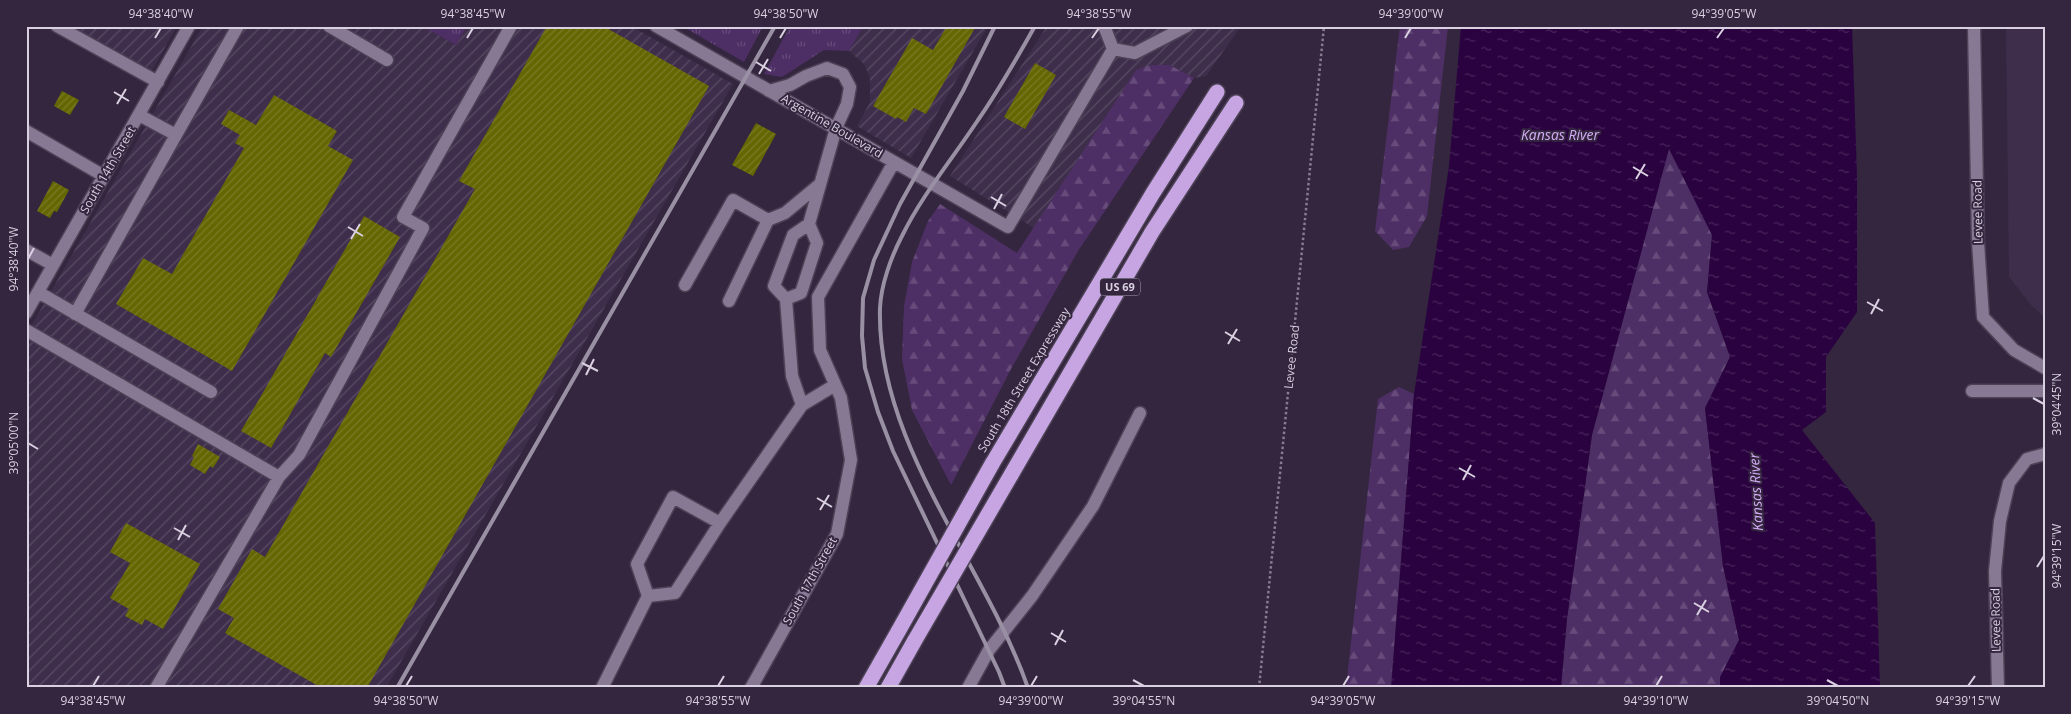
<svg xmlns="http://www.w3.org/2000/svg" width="2071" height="714" font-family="'Open Sans',sans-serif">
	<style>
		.built { fill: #3e2e4b }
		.industrial { fill: url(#industrial-furrows) }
		.grass { fill: url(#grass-tufts) }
		.forest { fill: url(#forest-firs) }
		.water { fill: url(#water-ripples) }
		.building { fill: url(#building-hatch) }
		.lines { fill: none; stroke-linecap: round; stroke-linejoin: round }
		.minor-casing { stroke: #4c4155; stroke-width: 15 }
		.highway-casing { stroke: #4c4155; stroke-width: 18 }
		.path { stroke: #877d91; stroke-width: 2.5; stroke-dasharray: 2.5 2.5; stroke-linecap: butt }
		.minor { stroke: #877894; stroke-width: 12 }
		.highway { stroke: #c6a5e2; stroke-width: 15 }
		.rail { stroke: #9a90a4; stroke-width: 4 }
		.highway-bridge-casing { stroke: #4c4155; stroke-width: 18; stroke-linecap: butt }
		.highway-bridge { stroke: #c6a5e2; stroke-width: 15 }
		.ticks { fill: none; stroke: #d9d1e1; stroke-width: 2 }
		.labels { text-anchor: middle; stroke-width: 4; stroke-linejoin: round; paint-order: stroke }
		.shield { fill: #33263e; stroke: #a79eb0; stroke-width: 1 }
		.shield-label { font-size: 11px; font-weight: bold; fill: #d9d1e1 }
		.street-label { font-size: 12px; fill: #d9d1e1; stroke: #33263e }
		.water-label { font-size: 14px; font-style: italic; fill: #d4acf5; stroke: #33263e }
		.neatline { fill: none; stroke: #d9d1e1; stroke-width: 2 }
		.ticks-label { font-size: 12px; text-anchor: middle; fill: #d9d1e1 }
	</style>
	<defs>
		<pattern id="industrial-furrows" width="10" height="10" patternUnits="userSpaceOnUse" patternTransform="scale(1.25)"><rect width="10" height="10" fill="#3e2e4b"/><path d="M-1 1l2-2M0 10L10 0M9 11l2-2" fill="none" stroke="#594b65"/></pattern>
		<pattern id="grass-tufts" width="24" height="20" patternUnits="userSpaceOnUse" patternTransform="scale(1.25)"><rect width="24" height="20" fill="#4e2f65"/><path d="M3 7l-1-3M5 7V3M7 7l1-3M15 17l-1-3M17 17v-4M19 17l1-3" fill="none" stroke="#674c7b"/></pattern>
		<pattern id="forest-firs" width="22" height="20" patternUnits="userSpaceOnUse" patternTransform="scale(1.25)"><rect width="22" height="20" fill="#4e2f65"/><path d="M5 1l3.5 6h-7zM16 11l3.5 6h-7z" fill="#674c7b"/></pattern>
		<pattern id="water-ripples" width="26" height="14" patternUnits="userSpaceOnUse" patternTransform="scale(1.25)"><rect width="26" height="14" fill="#2a0240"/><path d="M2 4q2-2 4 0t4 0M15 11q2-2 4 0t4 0" fill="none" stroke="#48265b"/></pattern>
		<pattern id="building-hatch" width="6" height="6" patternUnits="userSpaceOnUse" patternTransform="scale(1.25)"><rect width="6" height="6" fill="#646601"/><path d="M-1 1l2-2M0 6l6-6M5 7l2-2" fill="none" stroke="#7a7b26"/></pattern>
	</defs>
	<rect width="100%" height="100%" fill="#33263e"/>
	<path class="built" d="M 2006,26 L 2045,26 L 2045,318 L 2031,305 L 2009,277 Z"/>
	<path class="industrial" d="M 78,26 L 177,26 L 151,72 L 76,30 Z
		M 203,26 L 422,26 L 456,45 L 467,26 L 631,26 L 733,84 L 386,688 L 26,688 L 26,335 Z
		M 863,26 L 988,26 L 911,158 L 857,126 L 870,102 L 870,78 L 864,64 L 849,51 Z
		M 1047,26 L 1241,26 L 1206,76 L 1194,78 L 1170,65 L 1136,70 L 1034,228 L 950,176 Z"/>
	<path class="grass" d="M 422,26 L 467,26 L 456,45 Z
		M 682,26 L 763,26 L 744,62 Z
		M 790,26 L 863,26 L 849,51 L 824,50 L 782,77 L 764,74 Z"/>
	<path class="forest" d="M 1400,26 L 1448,26 L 1427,216 L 1409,247 L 1393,250 L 1375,231 Z
		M 1151,65 L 1170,65 L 1194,78 L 1078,251 L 1011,369 L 951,485 L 912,410 L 902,359 L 904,306 L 912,262 L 928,221 L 940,204 L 1017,253 L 1136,70 Z
		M 1669,148 L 1712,235 L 1707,292 L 1730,357 L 1705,408 L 1723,566 L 1739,640 L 1721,677 L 1720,688 L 1561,688 L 1567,619 L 1592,435 Z
		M 1399,387 L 1414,394 L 1391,688 L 1346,688 L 1378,399 Z"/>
	<path class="water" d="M 1461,26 L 1852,26 L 1857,175 L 1857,312 L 1826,357 L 1826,412 L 1802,430 L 1875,523 L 1880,688 L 1720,688 L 1720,677 L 1739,640 L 1723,566 L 1705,408 L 1730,357 L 1707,292 L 1712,235 L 1669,149 L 1592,435 L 1567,619 L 1561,688 L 1391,688 L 1414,394 L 1449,166 Z"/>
	<path class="building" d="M 547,26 L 603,26 L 709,86 L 367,688 L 322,688 L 225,633 L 234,618 L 218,609 L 252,549 L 265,557 L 475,189 L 459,181 Z
		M 947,26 L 976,26 L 926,114 L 914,108 L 906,122 L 897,117 L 896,119 L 873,106 L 912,38 L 933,50 Z
		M 1035,63 L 1056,75 L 1025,129 L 1004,117 Z
		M 62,91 L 79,100 L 70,115 L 54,106 Z
		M 274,95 L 337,131 L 328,146 L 353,160 L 232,371 L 116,304 L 143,258 L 172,274 L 244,148 L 235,143 L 240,135 L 221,124 L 229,110 L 256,125 Z
		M 756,123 L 776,134 L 753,176 L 732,165 Z
		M 53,181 L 69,190 L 57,212 L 54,211 L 50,218 L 37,211 Z
		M 364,216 L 400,237 L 331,357 L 325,353 L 271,448 L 241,431 Z
		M 198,444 L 220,457 L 213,468 L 210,466 L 205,474 L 190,465 L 194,457 L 192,456 Z
		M 126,523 L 200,564 L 163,629 L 145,619 L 142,625 L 125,616 L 129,609 L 110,598 L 130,563 L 110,552 Z"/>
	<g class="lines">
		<g class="minor-casing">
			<path id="minor" d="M 57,26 L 158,82
				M 329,26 L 387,60
				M 656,26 L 1008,227 L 1113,49
				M 1104,26 L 1113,49
				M 1974,26 L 1978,242 L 1983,317 L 2014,350 L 2045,368
				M 1113,49 L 1135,53 L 1187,26
				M 26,131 L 104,176
				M 176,135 L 238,26
				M 26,250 L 53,265
				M 685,285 L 733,200 L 768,220
				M 38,292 L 211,392
				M 786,299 L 801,293 L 817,243 L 809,224
				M 729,301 L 768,220 L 785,213 L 820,184
				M 26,313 L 189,26
				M 75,314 L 176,135 L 139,115
				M 26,330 L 279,477
				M 1972,391 L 2045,391
				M 802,405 L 835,385
				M 648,596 L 637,564 L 673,497 L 720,523
				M 156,688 L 279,477 L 299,455 L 423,228 L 403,217 L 511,26
				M 602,688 L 648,596 L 675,593 L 720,523 L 802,405 L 792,376 L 786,299 L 774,286 L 793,235 L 809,224 L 836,128 L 847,104 L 850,87 L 843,74 L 827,68 L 806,76 L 790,85 L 769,91
				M 751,688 L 837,534 L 851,460 L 841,398 L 820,350 L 818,297 L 894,162
				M 968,688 L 989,650 L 1032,596 L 1093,506 L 1140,413
				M 1998,688 L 1995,571 L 2000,521 L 2009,483 L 2027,459 L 2045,454"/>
		</g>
		<g class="highway-casing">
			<path id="highway" d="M 992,464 L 1153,193 L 1217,92
				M 1011,475 L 1152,232 L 1236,103
				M 866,688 L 899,630
				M 888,688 L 915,640"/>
		</g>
		<path class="path" d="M 1259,688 L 1324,26"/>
		<use href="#minor" class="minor"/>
		<use href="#highway" class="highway"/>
		<path class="rail" d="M 995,26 L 963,91 L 900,204 L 874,260 L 863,298 L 862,336 L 865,368 L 878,412 L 893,451 L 999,672 L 1005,688
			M 397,688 L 775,26
			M 1028,688 C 985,564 876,444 880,308 C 881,285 891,257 902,236 C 922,195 953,158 978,120 C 999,90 1017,58 1035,26"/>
		<g class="highway-bridge-casing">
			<path id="highway-bridge" d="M 899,630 L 992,464
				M 915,640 L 1011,475"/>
		</g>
		<use href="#highway-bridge" class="highway-bridge"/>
	</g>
	<path class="ticks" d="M 155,38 L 161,28M 467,38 L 473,28M 780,38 L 786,28M 1092,38 L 1099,28M 1405,38 L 1411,28M 1717,38 L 1724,28M 756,62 L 771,71M 759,74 L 768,59M 114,92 L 129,101M 117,104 L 126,89M 1633,167 L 1648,176M 1636,179 L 1645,164M 991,197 L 1006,206M 994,209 L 1002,194M 348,227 L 363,236M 351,239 L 360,224M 28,259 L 34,248M 1867,302 L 1883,311M 1871,314 L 1879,299M 1225,332 L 1240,341M 1228,344 L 1237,329M 582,363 L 598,371M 586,375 L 594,359M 2033,398 L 2044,404M 28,443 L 38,449M 1459,468 L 1475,477M 1463,480 L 1471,465M 817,498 L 832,507M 820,510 L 829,495M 174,528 L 190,537M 178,540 L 186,525M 2037,567 L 2044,556M 1694,603 L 1709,612M 1697,615 L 1706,600M 1051,633 L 1066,642M 1055,645 L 1063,630M 1133,680 L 1144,686M 1827,680 L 1838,686M 93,686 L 99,676M 406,686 L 412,676M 718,686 L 724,676M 1031,686 L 1037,676M 1343,686 L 1349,676M 1656,686 L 1662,676M 1968,686 L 1975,676"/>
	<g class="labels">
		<rect class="shield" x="1100" y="278.5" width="40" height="17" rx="4"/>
		<g class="shield-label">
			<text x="1120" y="291">US 69</text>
		</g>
		<g class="street-label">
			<text transform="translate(832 126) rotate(30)" y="4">Argentine Boulevard</text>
			<text transform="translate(108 170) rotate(-60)" y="4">South 14th Street</text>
			<text transform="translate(1978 212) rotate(-91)" y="4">Levee Road</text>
			<text transform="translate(1292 357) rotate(-84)" y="4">Levee Road</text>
			<text transform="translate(1024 380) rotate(-59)" y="4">South 18th Street Expressway</text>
			<text transform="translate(810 581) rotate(-61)" y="4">South 17th Street</text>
			<text transform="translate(1996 620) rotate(-91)" y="4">Levee Road</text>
		</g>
		<g class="water-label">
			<text x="1560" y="140">Kansas River</text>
			<text transform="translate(1756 492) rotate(-93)" y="5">Kansas River</text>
		</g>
	</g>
	<rect width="2071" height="714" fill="none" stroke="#33263e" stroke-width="55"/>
	<rect x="28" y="28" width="2016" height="658" class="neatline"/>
	<g class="ticks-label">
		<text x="161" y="18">94°38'40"W</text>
		<text x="473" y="18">94°38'45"W</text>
		<text x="786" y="18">94°38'50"W</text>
		<text x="1099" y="18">94°38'55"W</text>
		<text x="1411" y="18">94°39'00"W</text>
		<text x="1724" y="18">94°39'05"W</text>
		<text transform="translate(14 259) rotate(-90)" y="4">94°38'40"W</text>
		<text transform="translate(2057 404) rotate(-90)" y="4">39°04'45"N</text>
		<text transform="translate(14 443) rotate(-90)" y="4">39°05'00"N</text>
		<text transform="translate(2057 556) rotate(-90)" y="4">94°39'15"W</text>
		<text x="93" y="705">94°38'45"W</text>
		<text x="406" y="705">94°38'50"W</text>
		<text x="718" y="705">94°38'55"W</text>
		<text x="1031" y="705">94°39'00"W</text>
		<text x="1144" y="705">39°04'55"N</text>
		<text x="1343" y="705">94°39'05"W</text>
		<text x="1656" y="705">94°39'10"W</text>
		<text x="1838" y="705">39°04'50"N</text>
		<text x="1968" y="705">94°39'15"W</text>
	</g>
</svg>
